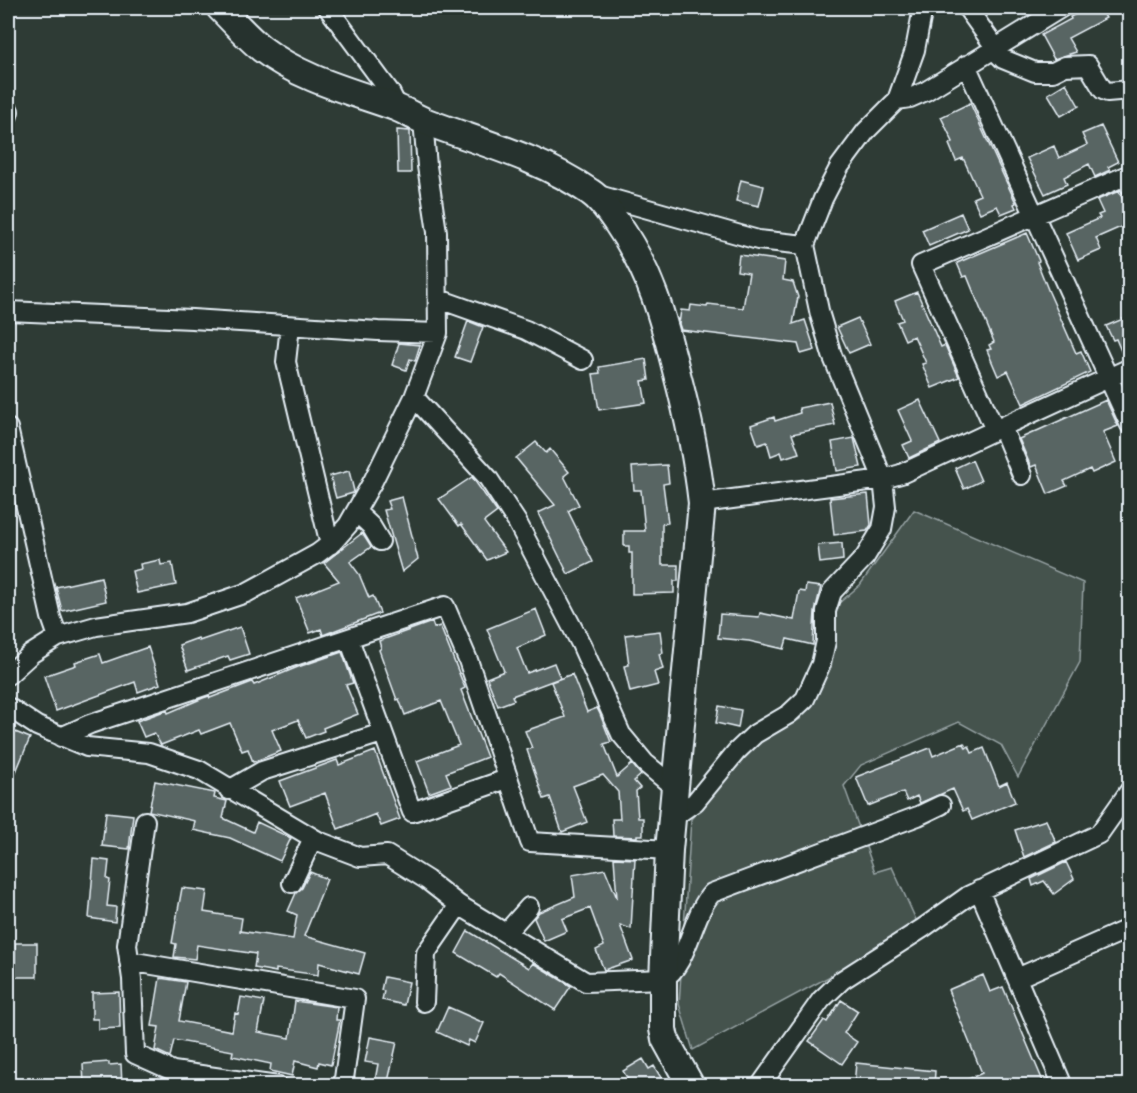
<svg xmlns="http://www.w3.org/2000/svg" width="1137" height="1093" font-family="Mynerve,sans-serif">
	<style>
		.green { fill: #45524e; stroke: #96a2a3; stroke-width: 1.5 }
		.building { fill: #596563; stroke: #e8f1f8; stroke-width: 1.5 }
		.lines { fill: none; stroke-linecap: round; stroke-linejoin: round }
		.street-casing { stroke: #e8f1f8; stroke-width: 22 }
		.secondary-casing { stroke: #e8f1f8; stroke-width: 30 }
		.street { stroke: #26332d; stroke-width: 18 }
		.secondary { stroke: #26332d; stroke-width: 26 }
	</style>
	<rect width="100%" height="100%" fill="#2e3b35"/>
	<filter id="ink" filterUnits="userSpaceOnUse"><feTurbulence type="fractalNoise" baseFrequency=".0167" numOctaves="2"/><feDisplacementMap in="SourceGraphic" scale="12" xChannelSelector="R" yChannelSelector="G"/><feConvolveMatrix kernelMatrix="1 2 1 2 8 2 1 2 1" color-interpolation-filters="sRGB"/></filter>
	<g filter="url(#ink)">
		<path class="green" d="M 914,510 L 1083,583 L 1080,662 L 1018,777 L 1001,745 L 959,722 L 861,765 L 844,786 L 875,872 L 892,867 L 917,922 L 849,966 L 693,1050 L 679,1004 L 691,819 L 758,743 L 800,719 L 823,682 L 838,604 L 860,585 Z"/>
		<path class="building" d="M 1087,8 L 1100,8 L 1106,18 L 1068,38 L 1076,52 L 1054,59 L 1041,35 L 1071,19 L 1070,17 Z
			M 1066,83 L 1079,106 L 1061,116 L 1048,94 Z
			M 970,103 L 1016,203 L 1014,204 L 1016,208 L 1001,214 L 997,206 L 980,213 L 973,198 L 980,195 L 963,158 L 956,161 L 949,144 L 953,142 L 941,117 Z
			M 1101,126 L 1118,162 L 1108,167 L 1110,170 L 1095,177 L 1089,164 L 1064,177 L 1067,184 L 1045,194 L 1027,158 L 1054,146 L 1059,158 L 1087,145 L 1082,134 Z
			M 397,130 L 410,131 L 411,173 L 398,173 Z
			M 741,180 L 764,186 L 759,206 L 736,201 Z
			M 1119,191 L 1130,215 L 1130,223 L 1096,238 L 1101,250 L 1078,260 L 1066,233 L 1100,218 L 1098,215 L 1103,213 L 1097,200 Z
			M 961,213 L 968,229 L 929,246 L 922,230 Z
			M 1027,233 L 1039,261 L 1037,262 L 1049,292 L 1076,353 L 1081,351 L 1090,372 L 1023,404 L 1008,371 L 998,376 L 987,350 L 991,349 L 989,345 L 994,342 L 967,276 L 963,277 L 957,263 Z
			M 739,255 L 785,261 L 783,280 L 793,282 L 798,297 L 793,324 L 805,320 L 815,350 L 801,354 L 798,344 L 681,330 L 679,324 L 681,310 L 690,311 L 691,305 L 707,307 L 708,304 L 743,308 L 749,273 L 737,271 Z
			M 917,292 L 941,347 L 945,345 L 959,377 L 932,388 L 922,364 L 926,363 L 914,336 L 905,340 L 897,322 L 903,320 L 895,301 Z
			M 1130,316 L 1130,357 L 1124,358 L 1116,339 L 1113,340 L 1106,326 Z
			M 858,318 L 870,344 L 849,353 L 837,327 Z
			M 468,321 L 483,327 L 470,362 L 455,357 Z
			M 399,343 L 420,345 L 415,361 L 410,359 L 406,370 L 392,365 Z
			M 646,359 L 649,380 L 642,381 L 646,403 L 599,410 L 593,374 L 600,373 L 599,367 Z
			M 920,400 L 940,443 L 909,458 L 903,445 L 912,441 L 898,410 Z
			M 1106,400 L 1118,426 L 1103,432 L 1116,462 L 1092,473 L 1090,469 L 1064,481 L 1067,486 L 1048,494 L 1036,465 L 1031,467 L 1019,439 Z
			M 830,402 L 835,425 L 792,434 L 799,453 L 783,458 L 781,452 L 771,456 L 767,442 L 758,445 L 751,425 L 774,417 L 775,421 L 800,413 L 799,408 Z
			M 854,438 L 861,467 L 837,471 L 832,442 Z
			M 536,442 L 546,453 L 550,449 L 569,472 L 564,476 L 579,505 L 568,511 L 593,562 L 568,574 L 538,513 L 555,505 L 516,458 Z
			M 972,460 L 981,481 L 964,489 L 955,468 Z
			M 667,465 L 669,483 L 663,484 L 668,523 L 662,524 L 662,565 L 678,565 L 678,581 L 674,581 L 674,593 L 632,594 L 632,553 L 629,553 L 629,546 L 624,546 L 624,531 L 645,531 L 641,490 L 634,490 L 632,467 Z
			M 349,471 L 354,491 L 353,493 L 336,498 L 330,476 Z
			M 472,477 L 497,512 L 484,522 L 506,552 L 487,560 L 461,524 L 459,526 L 439,499 Z
			M 868,494 L 871,525 L 867,531 L 834,535 L 830,498 Z
			M 402,497 L 418,559 L 402,572 L 384,510 L 390,509 L 387,501 Z
			M 362,533 L 371,547 L 350,562 L 359,574 L 369,598 L 373,596 L 380,613 L 323,635 L 321,629 L 310,633 L 296,598 L 339,581 L 324,563 Z
			M 842,543 L 843,560 L 820,563 L 818,545 Z
			M 160,560 L 161,565 L 172,563 L 176,585 L 137,593 L 132,571 L 141,569 L 140,564 Z
			M 101,577 L 106,601 L 62,611 L 56,587 Z
			M 806,585 L 821,587 L 815,611 L 813,645 L 787,639 L 784,649 L 749,641 L 718,638 L 720,614 L 759,617 L 760,613 L 794,620 L 799,591 L 805,592 Z
			M 536,609 L 546,635 L 517,648 L 527,673 L 554,663 L 560,678 L 512,696 L 514,700 L 498,706 L 487,678 L 504,671 L 487,629 Z
			M 432,622 L 434,628 L 440,626 L 465,688 L 461,690 L 487,757 L 446,773 L 451,785 L 429,793 L 417,761 L 459,745 L 441,701 L 405,715 L 399,699 L 397,700 L 379,650 L 381,648 L 379,641 Z
			M 240,627 L 249,654 L 230,660 L 228,656 L 188,670 L 179,645 L 198,638 L 199,641 Z
			M 660,631 L 663,653 L 659,654 L 663,669 L 654,672 L 658,685 L 630,692 L 624,666 L 629,665 L 625,635 Z
			M 148,647 L 160,684 L 138,692 L 135,682 L 56,711 L 44,676 L 76,665 L 75,662 L 100,654 L 103,663 Z
			M 342,652 L 353,683 L 346,685 L 358,714 L 323,728 L 324,731 L 306,738 L 298,720 L 272,730 L 281,751 L 253,762 L 248,749 L 242,751 L 230,723 L 201,734 L 199,730 L 161,745 L 154,733 L 144,737 L 137,721 L 167,710 L 168,713 L 203,698 L 209,696 L 210,698 L 252,682 L 254,685 L 298,667 Z
			M 572,674 L 587,712 L 597,708 L 600,714 L 611,742 L 604,744 L 617,777 L 632,764 L 641,775 L 634,781 L 640,788 L 636,791 L 638,818 L 643,818 L 643,835 L 637,835 L 637,837 L 613,836 L 612,819 L 620,819 L 618,792 L 603,775 L 573,786 L 587,822 L 562,832 L 550,797 L 544,799 L 527,750 L 532,748 L 525,731 L 565,717 L 551,682 Z
			M 719,706 L 741,710 L 738,728 L 716,723 Z
			M 8,729 L 30,738 L 8,791 Z
			M 964,743 L 966,748 L 969,746 L 972,753 L 984,748 L 999,786 L 1007,782 L 1015,802 L 972,820 L 967,809 L 963,811 L 953,789 L 920,803 L 917,796 L 907,801 L 903,792 L 868,806 L 856,777 L 930,748 L 933,756 Z
			M 375,751 L 400,819 L 381,826 L 376,814 L 338,829 L 325,793 L 290,806 L 280,781 L 337,760 L 339,765 Z
			M 155,781 L 215,793 L 214,798 L 227,801 L 223,818 L 253,832 L 257,822 L 291,838 L 280,861 L 230,838 L 193,830 L 195,821 L 149,811 Z
			M 106,812 L 133,815 L 129,849 L 102,846 Z
			M 1046,820 L 1056,842 L 1024,857 L 1015,830 Z
			M 614,858 L 635,859 L 631,929 L 620,925 L 633,960 L 604,970 L 596,950 L 604,946 L 590,908 L 562,919 L 567,931 L 544,941 L 534,918 L 539,912 L 575,897 L 572,875 L 605,869 L 617,898 Z
			M 94,859 L 109,861 L 107,879 L 110,880 L 107,906 L 116,907 L 115,922 L 89,918 Z
			M 1066,862 L 1074,879 L 1054,894 L 1044,881 L 1033,886 L 1031,879 Z
			M 310,872 L 327,879 L 304,936 L 365,953 L 359,974 L 319,963 L 318,975 L 276,969 L 276,972 L 254,968 L 256,954 L 197,945 L 195,959 L 174,957 L 176,944 L 172,943 L 182,888 L 207,891 L 204,912 L 242,918 L 240,931 L 293,939 L 297,915 L 288,911 L 296,893 L 302,888 Z
			M 468,931 L 529,968 L 533,963 L 571,986 L 555,1010 L 499,973 L 496,977 L 456,953 Z
			M 15,943 L 37,943 L 37,977 L 15,977 Z
			M 983,975 L 990,992 L 1003,987 L 1045,1086 L 953,1086 L 982,1073 L 948,990 Z
			M 384,977 L 409,982 L 404,1005 L 382,1000 L 384,991 L 381,990 Z
			M 160,978 L 186,982 L 179,1021 L 232,1031 L 235,1013 L 238,1014 L 241,997 L 264,1001 L 258,1032 L 290,1038 L 295,1001 L 337,1007 L 336,1020 L 340,1020 L 331,1065 L 319,1062 L 318,1067 L 295,1061 L 292,1076 L 270,1071 L 271,1064 L 232,1056 L 233,1051 L 174,1040 L 170,1057 L 155,1050 L 159,1027 L 152,1026 Z
			M 119,992 L 120,1028 L 98,1029 L 98,1019 L 92,1019 L 92,993 Z
			M 841,1000 L 858,1011 L 844,1033 L 857,1042 L 842,1064 L 809,1041 L 824,1020 L 827,1022 Z
			M 448,1007 L 484,1023 L 475,1043 L 469,1040 L 467,1046 L 437,1032 Z
			M 370,1037 L 397,1042 L 387,1086 L 374,1086 L 378,1064 L 365,1062 Z
			M 643,1059 L 649,1069 L 654,1066 L 666,1086 L 632,1086 L 623,1071 Z
			M 109,1062 L 109,1065 L 121,1064 L 122,1086 L 84,1086 L 83,1064 Z
			M 856,1063 L 935,1071 L 934,1086 L 854,1086 Z"/>
		<g class="lines">
			<g class="street-casing">
				<path id="street" d="M 328,8 L 390,92 L 398,108
					M 967,8 L 995,47
					M 993,49 L 1003,59 L 1035,72 L 1053,72 L 1065,66 L 1088,65 L 1103,90 L 1107,92 L 1130,90
					M 966,65 L 1130,425
					M 897,100 L 910,98 L 926,91 L 1061,8
					M 8,115 L 9,111
					M 595,194 L 758,240 L 805,245
					M 439,299 L 526,330 L 583,360
					M 8,311 L 192,319 L 378,331 L 438,333
					M 290,326 L 286,362 L 330,545
					M 414,397 L 488,478 L 517,522 L 581,644 L 621,734 L 645,763 L 675,788
					M 1002,427 L 1022,475
					M 8,428 L 51,617 L 58,637
					M 995,430 L 1130,368
					M 702,503 L 883,479 L 901,474 L 995,430 L 921,265 L 1125,176 L 1130,186
					M 356,512 L 371,526 L 380,541
					M 349,639 L 412,812 L 507,779
					M 8,675 L 31,654 L 58,637 L 96,626 L 187,613 L 246,593 L 317,554 L 333,542 L 348,525 L 373,481 L 414,397 L 438,333 L 437,232 L 427,166 L 423,121
					M 8,707 L 37,726 L 87,747 L 149,753 L 199,770 L 318,841 L 360,857 L 387,855 L 427,880 L 459,905 L 586,982 L 663,979 C 688,966 692,914 712,893 L 918,816 L 941,805
					M 61,737 L 90,724 L 445,606 L 468,660 L 530,842 L 669,850
					M 229,790 L 262,771 L 382,733
					M 672,818 L 695,802 L 736,752 L 755,734 L 789,714 L 805,699 L 821,664 L 826,641 L 826,611 L 832,592 L 865,557 L 882,529 L 886,507 L 883,479 L 832,355 L 820,315 L 805,245 L 823,199 L 840,166 L 866,131 L 897,100 L 915,50 L 923,8
					M 145,821 L 127,945 L 132,979 L 135,1054 L 173,1071 L 278,1086
					M 292,883 L 313,838
					M 979,890 L 1063,1086
					M 506,933 L 529,907
					M 129,961 L 355,999 L 343,1086
					M 1017,978 L 1130,928
					M 424,1002 L 426,953 L 459,905
					M 760,1086 L 821,1000 L 842,980 L 923,928 L 968,896 L 1099,834 L 1130,790"/>
			</g>
			<g class="secondary-casing">
				<path id="secondary" d="M 220,8 C 234,22 247,37 262,49 C 301,79 350,91 395,107 C 408,112 419,120 432,124 C 486,144 542,159 590,192 C 601,199 610,213 617,223 C 651,272 663,317 677,374 C 688,416 697,459 702,503 L 669,850 L 663,979 L 663,1029 L 665,1039 L 691,1086"/>
			</g>
			<use href="#street" class="street"/>
			<use href="#secondary" class="secondary"/>
		</g>
	</g>
	<rect width="1137" height="1093" fill="none" stroke="#26332d" stroke-width="30"/>
	<rect x="15" y="15" width="1107" height="1063" fill="none" stroke="#e8f1f8" stroke-width="2" filter="url(#ink)"/>
</svg>
